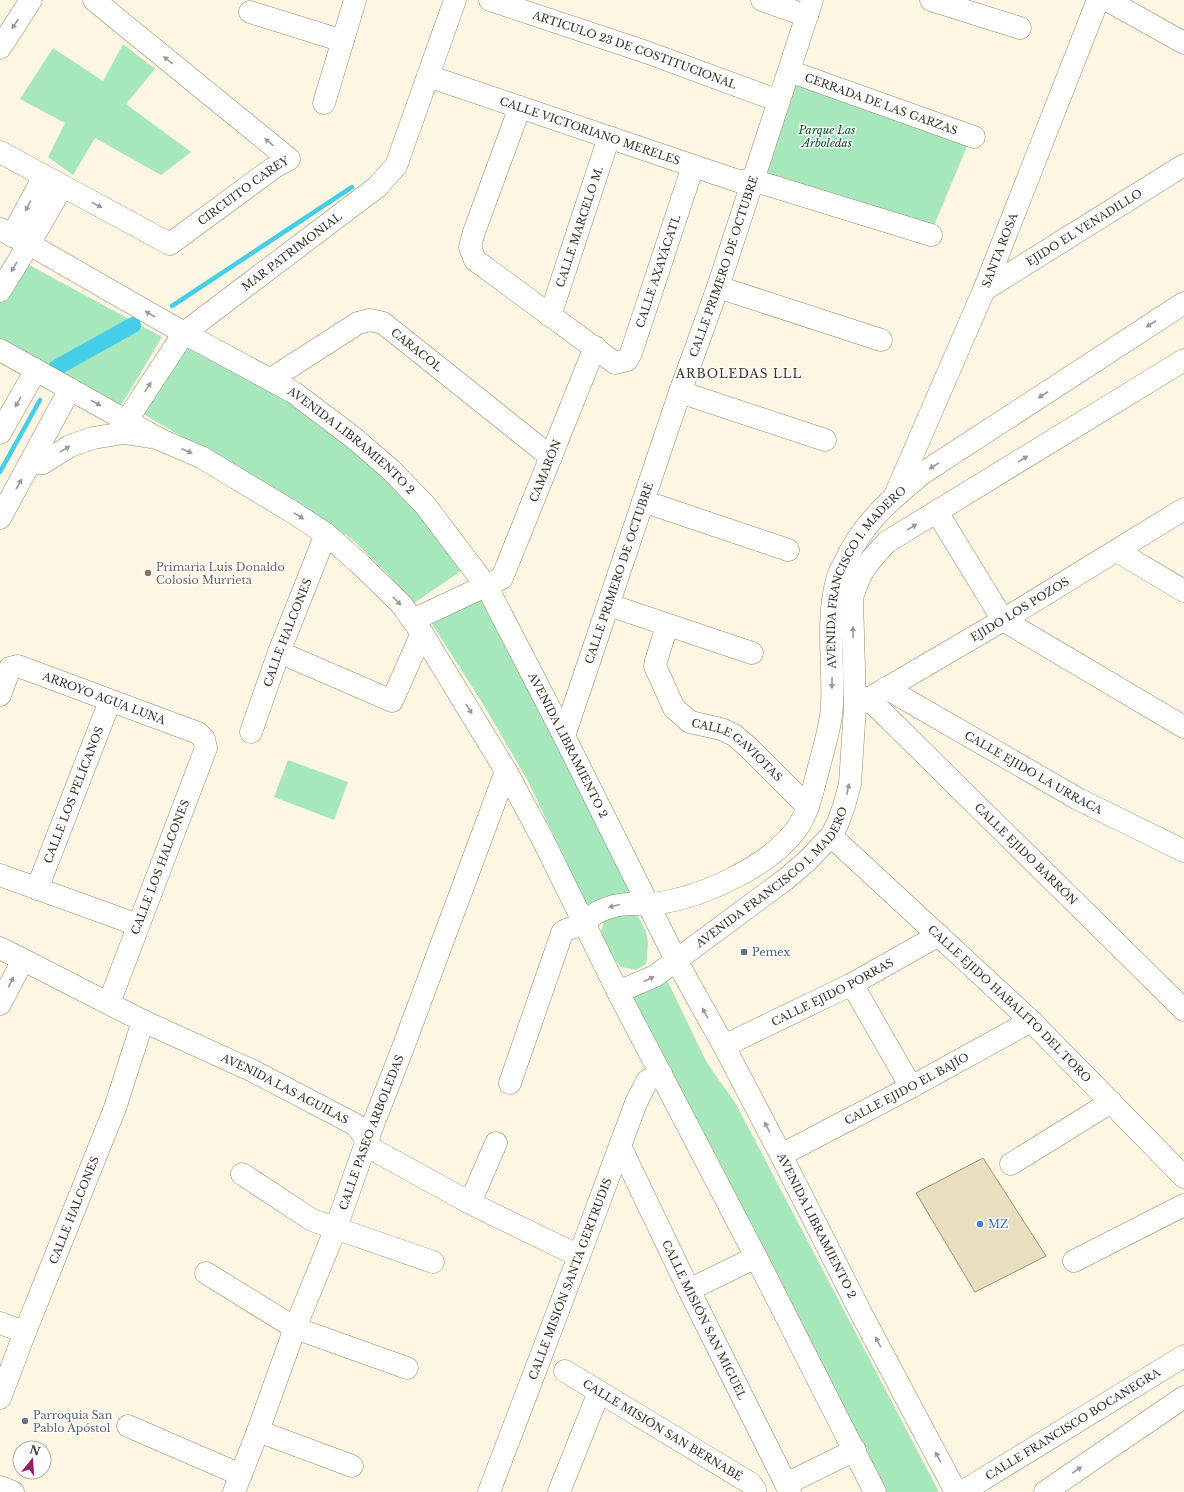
<svg xmlns="http://www.w3.org/2000/svg" width="1184" height="1492" font-family="'Libre Baskerville',serif">
	<style>
		.green { fill: #a6e8bb }
		.lines { fill: none; stroke-linecap: round; stroke-linejoin: round }
		.stream { stroke: #46cee9; stroke-width: 4.5 }
		.canal { stroke: #46cee9; stroke-width: 16 }
		.building { fill: #e9debe; stroke: #9e9375 }
		.minor-casing { stroke: #94896c; stroke-width: 23 }
		.major-casing { stroke: #94896c; stroke-width: 23 }
		.minor { stroke: #fff; stroke-width: 22 }
		.major { stroke: #fff; stroke-width: 22 }
		.oneway { fill: #9c9a94 }
		.education-dot { fill: #8d6e63; stroke: #fff; stroke-width: 1.5 }
		.service-dot { fill: #5c6f8a; stroke: #fff; stroke-width: 1.5 }
		.shop-dot { fill: #3f7fe0; stroke: #fff; stroke-width: 1.5 }
		.worship-dot { fill: #6b7280; stroke: #fff; stroke-width: 1.5 }
		.labels { text-anchor: middle; stroke-width: 3; stroke-linejoin: round; paint-order: stroke }
		.street-label { font-size: 11px; fill: #3a3529; stroke: #fff }
		.park-label { font-size: 11px; font-style: italic; fill: #004824; stroke: #fff }
		.education-label { font-size: 11px; fill: #785e54; stroke: #fff; text-anchor: start }
		.service-label { font-size: 11px; fill: #4e5e75; stroke: #fff; text-anchor: start }
		.shop-label { font-size: 11px; fill: #366cbe; stroke: #fff; text-anchor: start }
		.worship-label { font-size: 11px; fill: #5b616d; stroke: #fff; text-anchor: start }
		.neighbourhood-label { font-size: 12px; letter-spacing: 1px; fill: #3a3529; stroke: #fff }
	</style>
	<rect width="100%" height="100%" fill="#fdf6e3"/>
	<path class="green" d="M 123,44 L 155,69 L 126,104 L 191,152 L 161,175 L 95,138 L 73,175 L 48,157 L 65,123 L 20,99 L 53,48 L 103,81 Z
		M 792,63 L 973,132 L 933,228 L 755,172 Z
		M 20,260 L 162,337 L 120,407 L 0,339 L 0,298 Z
		M 181,341 L 319,419 L 391,477 L 465,568 L 413,604 L 386,572 L 352,539 L 290,499 L 138,411 Z
		M 482,599 L 636,900 L 589,910 L 528,781 L 483,704 L 429,619 Z
		M 288,760 L 348,782 L 334,820 L 274,797 Z
		M 636,914 C 650,933 649,942 646,964 L 636,970 L 621,967 L 608,951 L 601,932 L 605,917 Z
		M 666,978 L 707,1063 L 736,1104 L 939,1492 L 880,1492 L 632,996 Z"/>
	<g class="lines">
		<path class="stream" d="M 172,306 L 352,187
			M 0,472 L 40,400"/>
		<path class="canal" d="M 56,368 L 133,325"/>
	</g>
	<path class="building" d="M 983,1158 L 1046,1256 L 975,1292 L 916,1193 Z"/>
	<g class="lines">
		<g class="minor-casing">
			<g id="minor">
				<path id="s1" d="M 490,0 L 646,52 L 779,101"/>
				<path d="M 762,0 L 807,16"/>
				<path d="M 931,0 L 1020,28"/>
				<path d="M 1107,0 L 1184,43"/>
				<path d="M 250,12 L 343,41"/>
				<path d="M 0,48 L 31,0"/>
				<path id="s2" d="M 789,71 L 974,137"/>
				<path id="s3" d="M 428,76 L 738,181 L 752,180 L 931,235"/>
				<path d="M 324,103 L 355,0"/>
				<path id="s4" d="M 520,107 L 474,232 L 470,247 L 475,260 L 615,363 L 627,360 L 631,353 L 693,166"/>
				<path id="s5" d="M 0,152 L 170,244 L 276,166 L 289,159 L 94,0"/>
				<path d="M 12,236 L 44,176"/>
				<path d="M 29,244 L 62,187"/>
				<path d="M 718,287 L 881,340"/>
				<path id="s6" d="M 984,290 L 1184,165"/>
				<path id="s7" d="M 550,316 L 609,137"/>
				<path id="s8" d="M 271,379 L 358,323 L 370,320 L 383,323 L 551,457"/>
				<path d="M 680,392 L 825,440"/>
				<path id="s9" d="M 127,420 L 184,333 L 377,187 L 396,166 L 455,0"/>
				<path d="M 0,433 L 36,370"/>
				<path id="s10" d="M 896,493 L 984,290 L 1098,0"/>
				<path d="M 643,501 L 788,550"/>
				<path d="M 937,512 L 1003,620 L 1184,727"/>
				<path d="M 0,518 L 70,389"/>
				<path d="M 1117,551 L 1184,591"/>
				<path d="M 609,605 L 752,653"/>
				<path id="s11" d="M 413,620 L 502,578 L 595,347"/>
				<path id="s12" d="M 667,626 L 656,661 L 655,666 L 674,708 L 690,722 L 721,729 L 734,735 L 748,747 L 808,807"/>
				<path d="M 279,652 L 392,701 L 422,633"/>
				<path id="s13" d="M 886,688 L 1078,799 L 1184,851"/>
				<path id="s14" d="M 0,695 L 10,668 L 18,666 L 198,733 L 204,739 L 206,748 L 109,1003"/>
				<path id="s15" d="M 868,698 L 1184,1010"/>
				<path id="s16" d="M 858,705 L 1003,620 L 1184,509"/>
				<path id="s17" d="M 251,732 L 279,652 L 326,534"/>
				<path id="s18" d="M 564,736 L 680,392 L 718,287 L 812,0"/>
				<path id="s19" d="M 831,836 L 1031,1021 L 1184,1177"/>
				<path d="M 0,875 L 138,925"/>
				<path id="s20" d="M 37,889 L 110,701"/>
				<path id="s21" d="M 0,948 L 143,1021 L 253,1071 L 356,1125 L 374,1150 L 470,1203 L 579,1256"/>
				<path d="M 852,984 L 911,1087"/>
				<path id="s22" d="M 618,992 L 655,976 L 786,879 L 807,861 L 831,836 L 837,825 L 844,806 L 850,784 L 855,707 L 852,598 C 860,571 868,562 887,542 L 1184,360"/>
				<path d="M 0,1004 L 23,960"/>
				<path id="s23" d="M 724,1046 L 852,984 L 939,935"/>
				<path id="s24" d="M 510,1083 L 562,933 C 568,927 575,928 583,924 C 588,921 592,915 598,912 C 608,907 619,904 630,904 C 636,904 643,905 650,904 C 696,900 766,869 795,831 C 809,813 813,788 819,767 C 824,746 831,727 832,705 C 834,664 826,620 837,580 C 838,574 842,568 845,562 C 862,524 891,499 923,473 L 1184,303"/>
				<path id="s25" d="M 620,1146 L 689,1290 L 790,1492"/>
				<path id="s26" d="M 781,1155 L 911,1087 L 1031,1021"/>
				<path d="M 1011,1164 L 1111,1102"/>
				<path d="M 242,1174 L 312,1220 L 433,1262"/>
				<path d="M 470,1203 L 496,1143"/>
				<path d="M 1074,1261 L 1184,1205"/>
				<path d="M 206,1273 L 295,1328 L 407,1368"/>
				<path d="M 689,1290 L 756,1257"/>
				<path d="M 0,1323 L 25,1332"/>
				<path id="s27" d="M 565,1371 L 750,1483 L 755,1490 L 754,1492"/>
				<path id="s28" d="M 0,1398 L 25,1332 L 115,1108 L 143,1021"/>
				<path d="M 128,1426 L 241,1475"/>
				<path d="M 258,1431 L 352,1466"/>
				<path d="M 786,1484 L 855,1450"/>
				<path d="M 0,1487 L 13,1492"/>
				<path id="s29" d="M 234,1492 L 258,1431 L 295,1328 L 336,1228 L 367,1140 L 404,1045 L 506,771"/>
				<path id="s30" d="M 489,1492 L 579,1256 L 636,1103 L 647,1081 L 661,1073"/>
				<path d="M 559,1492 L 599,1392"/>
				<path id="s31" d="M 962,1492 L 1184,1356"/>
				<path d="M 1045,1492 L 1184,1397"/>
			</g>
		</g>
		<g class="major-casing">
			<g id="major">
				<path id="s32" d="M 0,229 L 29,244 L 184,333 L 293,392 L 354,438 L 391,470 L 425,505 L 487,587 L 564,736 L 676,960 L 724,1046 L 781,1155 L 862,1315 L 956,1492"/>
				<path d="M 0,291 L 29,244"/>
				<path d="M 0,350 L 161,440 L 201,457 L 294,513 L 326,534 L 360,564 L 401,604 L 422,633 L 506,771 L 541,836 L 618,992 L 756,1257 L 875,1492"/>
				<path d="M 30,464 L 43,463 L 70,446 L 93,438 L 124,433 L 150,437"/>
			</g>
		</g>
		<use href="#minor" class="minor"/>
		<use href="#major" class="major"/>
	</g>
	<defs><path id="oneway-solid" d="M-6-.8H1V-3.2L6.5 0L1 3.2V.8H-6Z"/></defs>
	<g class="oneway">
		<use href="#oneway-solid" transform="translate(15 24) rotate(123)"/>
		<use href="#oneway-solid" transform="translate(168 60) rotate(-141)"/>
		<use href="#oneway-solid" transform="translate(269 142) rotate(-141)"/>
		<use href="#oneway-solid" transform="translate(97 205) rotate(28)"/>
		<use href="#oneway-solid" transform="translate(28 206) rotate(118)"/>
		<use href="#oneway-solid" transform="translate(14 267) rotate(121)"/>
		<use href="#oneway-solid" transform="translate(150 314) rotate(-150)"/>
		<use href="#oneway-solid" transform="translate(1151 324) rotate(147)"/>
		<use href="#oneway-solid" transform="translate(148 387) rotate(-57)"/>
		<use href="#oneway-solid" transform="translate(1043 395) rotate(147)"/>
		<use href="#oneway-solid" transform="translate(18 402) rotate(120)"/>
		<use href="#oneway-solid" transform="translate(96 403) rotate(29)"/>
		<use href="#oneway-solid" transform="translate(65 449) rotate(-31)"/>
		<use href="#oneway-solid" transform="translate(187 451) rotate(24)"/>
		<use href="#oneway-solid" transform="translate(1023 459) rotate(-32)"/>
		<use href="#oneway-solid" transform="translate(934 466) rotate(147)"/>
		<use href="#oneway-solid" transform="translate(19 484) rotate(-61)"/>
		<use href="#oneway-solid" transform="translate(299 516) rotate(33)"/>
		<use href="#oneway-solid" transform="translate(912 527) rotate(-32)"/>
		<use href="#oneway-solid" transform="translate(397 601) rotate(46)"/>
		<use href="#oneway-solid" transform="translate(853 632) rotate(-91)"/>
		<use href="#oneway-solid" transform="translate(832 683) rotate(91)"/>
		<use href="#oneway-solid" transform="translate(469 709) rotate(59)"/>
		<use href="#oneway-solid" transform="translate(848 789) rotate(-78)"/>
		<use href="#oneway-solid" transform="translate(614 906) rotate(166)"/>
		<use href="#oneway-solid" transform="translate(649 979) rotate(-26)"/>
		<use href="#oneway-solid" transform="translate(11 982) rotate(-62)"/>
		<use href="#oneway-solid" transform="translate(705 1013) rotate(-119)"/>
		<use href="#oneway-solid" transform="translate(767 1127) rotate(-118)"/>
		<use href="#oneway-solid" transform="translate(878 1342) rotate(-118)"/>
		<use href="#oneway-solid" transform="translate(938 1457) rotate(-118)"/>
		<use href="#oneway-solid" transform="translate(1077 1470) rotate(-35)"/>
	</g>
	<circle class="education-dot" cx="148" cy="573" r="4"/>
	<circle class="service-dot" cx="744" cy="952" r="4"/>
	<circle class="shop-dot" cx="980" cy="1224" r="4"/>
	<circle class="worship-dot" cx="25" cy="1421" r="4"/>
	<g class="labels">
		<g class="street-label">
			<text dy="4" stroke="none"><textPath href="#s1" startOffset="153">ARTICULO 23 DE COSTITUCIONAL</textPath></text>
			<text dy="4" stroke="none"><textPath href="#s2" startOffset="98">CERRADA DE LAS GARZAS</textPath></text>
			<text dy="4" stroke="none"><textPath href="#s3" startOffset="171">CALLE VICTORIANO MERELES</textPath></text>
			<text dy="4" stroke="none"><textPath href="#s5" startOffset="284">CIRCUITO CAREY</textPath></text>
			<text dy="4" stroke="none"><textPath href="#s7" startOffset="94">CALLE MARCELO M.</textPath></text>
			<text dy="4" stroke="none"><textPath href="#s6" startOffset="118">EJIDO EL VENADILLO</textPath></text>
			<text dy="4" stroke="none"><textPath href="#s10" startOffset="264">SANTA ROSA</textPath></text>
			<text dy="4" stroke="none"><textPath href="#s9" startOffset="239">MAR PATRIMONIAL</textPath></text>
			<text dy="4" stroke="none"><textPath href="#s18" startOffset="496">CALLE PRIMERO DE OCTUBRE</textPath></text>
			<text dy="4" stroke="none"><textPath href="#s4" startOffset="443">CALLE AXAYÁCATL</textPath></text>
			<text dy="4" stroke="none"><textPath href="#s8" startOffset="172">CARACOL</textPath></text>
			<text dy="4" stroke="none"><textPath href="#s32" startOffset="411">AVENIDA LIBRAMIENTO 2</textPath></text>
			<text dy="4" stroke="none"><textPath href="#s11" startOffset="214">CAMARÓN</textPath></text>
			<text dy="4" stroke="none"><textPath href="#s18" startOffset="172">CALLE PRIMERO DE OCTUBRE</textPath></text>
			<text dy="4" stroke="none"><textPath href="#s24" startOffset="691">AVENIDA FRANCISCO I. MADERO</textPath></text>
			<text dy="4" stroke="none"><textPath href="#s16" startOffset="188">EJIDO LOS POZOS</textPath></text>
			<text dy="4" stroke="none"><textPath href="#s17" startOffset="106">CALLE HALCONES</textPath></text>
			<text dy="4" stroke="none"><textPath href="#s14" startOffset="129">ARROYO AGUA LUNA</textPath></text>
			<text dy="4" stroke="none"><textPath href="#s32" startOffset="790">AVENIDA LIBRAMIENTO 2</textPath></text>
			<text dy="4" stroke="none"><textPath href="#s12" startOffset="165">CALLE GAVIOTAS</textPath></text>
			<text dy="4" stroke="none"><textPath href="#s13" startOffset="170">CALLE EJIDO LA URRACA</textPath></text>
			<text dy="4" stroke="none"><textPath href="#s20" startOffset="101">CALLE LOS PELÍCANOS</textPath></text>
			<text dy="4" stroke="none"><textPath href="#s15" startOffset="222">CALLE EJIDO BARRÓN</textPath></text>
			<text transform="translate(160 867) rotate(-69)" y="4">CALLE LOS HALCONES</text>
			<text dy="4" stroke="none"><textPath href="#s22" startOffset="195">AVENIDA FRANCISCO I. MADERO</textPath></text>
			<text dy="4" stroke="none"><textPath href="#s23" startOffset="121">CALLE EJIDO PORRAS</textPath></text>
			<text dy="4" stroke="none"><textPath href="#s19" startOffset="245">CALLE EJIDO HABALITO DEL TORO</textPath></text>
			<text dy="4" stroke="none"><textPath href="#s21" startOffset="318">AVENIDA LAS AGUILAS</textPath></text>
			<text dy="4" stroke="none"><textPath href="#s26" startOffset="142">CALLE EJIDO EL BAJÍO</textPath></text>
			<text dy="4" stroke="none"><textPath href="#s29" startOffset="385">CALLE PASEO ARBOLEDAS</textPath></text>
			<text dy="4" stroke="none"><textPath href="#s28" startOffset="202">CALLE HALCONES</textPath></text>
			<text dy="4" stroke="none"><textPath href="#s32" startOffset="1331">AVENIDA LIBRAMIENTO 2</textPath></text>
			<text dy="4" stroke="none"><textPath href="#s30" startOffset="228">CALLE MISIÓN SANTA GERTRUDIS</textPath></text>
			<text dy="4" stroke="none"><textPath href="#s25" startOffset="193">CALLE MISIÓN SAN MIGUEL</textPath></text>
			<text dy="4" stroke="none"><textPath href="#s31" startOffset="130">CALLE FRANCISCO BOCANEGRA</textPath></text>
			<text dy="4" stroke="none"><textPath href="#s27" startOffset="114">CALLE MISIÓN SAN BERNABÉ</textPath></text>
		</g>
		<g class="park-label">
			<text x="827" y="134">Parque Las<tspan x="827" dy="13">Arboledas</tspan></text>
		</g>
		<g class="education-label">
			<text x="156" y="571">Primaria Luis Donaldo<tspan x="156" dy="13">Colosio Murrieta</tspan></text>
		</g>
		<g class="service-label">
			<text x="752" y="956">Pemex</text>
		</g>
		<g class="shop-label">
			<text x="988" y="1228">MZ</text>
		</g>
		<g class="worship-label">
			<text x="33" y="1419">Parroquia San<tspan x="33" dy="13">Pablo Apóstol</tspan></text>
		</g>
		<g class="neighbourhood-label">
			<text x="739" y="378">ARBOLEDAS LLL</text>
		</g>
	</g>
	<g transform="translate(32 1460) rotate(17)"><circle r="19" fill="#ffffff" stroke="#b0aea9"/>
	<path d="M0-3L7 15L0 10L-7 15Z" fill="#9e1868"/>
	<text y="-6" font-size="11" font-weight="bold" text-anchor="middle" fill="#3a3529">N</text>
	</g>
</svg>
